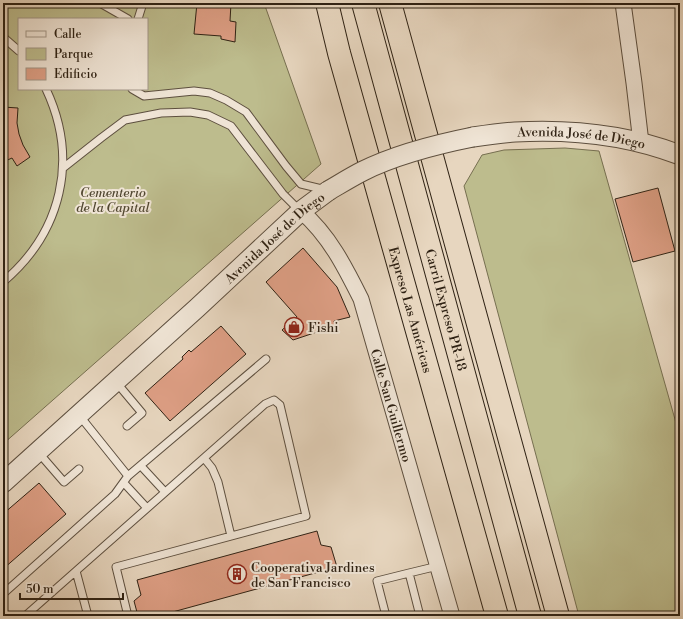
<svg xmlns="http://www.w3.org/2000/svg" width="683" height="619" font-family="'Libre Bodoni',serif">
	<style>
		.green { fill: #bdbc8d; stroke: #766f50; fill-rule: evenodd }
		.building { fill: #de9f85; stroke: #2f2214 }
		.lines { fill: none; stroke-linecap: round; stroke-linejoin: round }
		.service-casing { stroke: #5d4f3f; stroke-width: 9 }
		.minor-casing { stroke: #5d4f3f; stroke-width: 17 }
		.tertiary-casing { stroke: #5d4f3f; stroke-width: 21 }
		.motorway-casing { stroke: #2f2214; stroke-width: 24 }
		.service { stroke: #efe4d5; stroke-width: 7 }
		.minor { stroke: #efe4d5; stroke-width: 15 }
		.tertiary { stroke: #efe4d5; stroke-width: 19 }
		.motorway { stroke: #e7d6bf; stroke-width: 22 }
		.tertiary-bridge-casing { stroke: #5d4f3f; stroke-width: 21; stroke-linecap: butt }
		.tertiary-bridge { stroke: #efe4d5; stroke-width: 19 }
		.labels { text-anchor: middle; stroke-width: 4; stroke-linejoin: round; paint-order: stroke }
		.street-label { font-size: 13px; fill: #2f2214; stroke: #efe4d5 }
		.park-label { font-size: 13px; font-style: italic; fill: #524832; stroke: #efe4d5 }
		.poi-label { font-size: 13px; fill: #2f2214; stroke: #efe4d5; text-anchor: start }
	</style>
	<rect width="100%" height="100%" fill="#e7d6bf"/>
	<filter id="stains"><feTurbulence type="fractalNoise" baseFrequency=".005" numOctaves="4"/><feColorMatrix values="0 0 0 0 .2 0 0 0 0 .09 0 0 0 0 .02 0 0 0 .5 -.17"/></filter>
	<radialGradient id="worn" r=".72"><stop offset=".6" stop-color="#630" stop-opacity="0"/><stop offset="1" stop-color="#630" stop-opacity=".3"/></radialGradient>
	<path class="green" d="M 3,3 L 264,3 L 321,164 L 3,444 ZM 19,19 L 147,19 L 147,89 L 19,89 Z
		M 565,148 L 599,151 L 680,437 L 680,616 L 579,616 L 464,186 L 482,155 L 504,150 Z"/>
	<path class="building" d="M 197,3 L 231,3 L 230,21 L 236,22 L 235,42 L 221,39 L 221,36 L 194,34 Z
		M 3,107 L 18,108 L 17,123 L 19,134 L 23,145 L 30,157 L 17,166 L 12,158 L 3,162 Z
		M 658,188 L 675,251 L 633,262 L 615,199 Z
		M 303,248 L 337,287 L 350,317 L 334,321 L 335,326 L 293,340 L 282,330 L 297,317 L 266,282 Z
		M 221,326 L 246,354 L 170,421 L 145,393 L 183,359 L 182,357 L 189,350 L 191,352 Z
		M 39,483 L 66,514 L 3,569 L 3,514 Z
		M 317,531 L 321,545 L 331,547 L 337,567 L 158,616 L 138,616 L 134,601 L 141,595 L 137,580 Z"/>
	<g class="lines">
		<g class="service-casing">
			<path id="service" d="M 100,3 L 128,19
				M 138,19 L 143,3
				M 3,37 L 19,51
				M 132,89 L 144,96 L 194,91 L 210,93 L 226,100 L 246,112 L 286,166 L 301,184 L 326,190
				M 63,168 L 101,138 L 125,120 L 161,113 L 190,112 L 208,115 L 231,126 L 283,194 L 300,211
				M 3,282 C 62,232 79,159 46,89
				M 116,382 L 142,413 L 127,426
				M 79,415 L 128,476 L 266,359
				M 38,452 L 64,482 L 79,469
				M 204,458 L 212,468 L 218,482 L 231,536
				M 141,466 L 165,492
				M 124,483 L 147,508
				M 76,571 L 265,404 L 274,400 L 280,405 L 306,516 L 116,567 L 128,616
				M 409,573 L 438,566
				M 3,594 L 115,494 L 128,476
				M 25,616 L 76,571 L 88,616
				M 386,616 L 377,581 L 409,573 L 420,616"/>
		</g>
		<g class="minor-casing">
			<g id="minor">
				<path d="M 623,3 L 634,83 L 641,143"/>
				<path id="s1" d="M 301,211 C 329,235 345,267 361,299 L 452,616"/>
			</g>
		</g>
		<g class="tertiary-casing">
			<g id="tertiary">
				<path id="s2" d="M 473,137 C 487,135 501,133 515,132 C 570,129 628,135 680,155"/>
				<path id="s3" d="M 3,483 L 197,308 L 301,211 L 328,191"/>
			</g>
		</g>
		<g class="motorway-casing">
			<g id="motorway">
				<path id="s4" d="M 327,3 L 339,53 L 497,616"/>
				<path id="s5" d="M 363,3 L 530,616"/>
				<path d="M 390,3 L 558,616"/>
			</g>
		</g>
		<use href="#service" class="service"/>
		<use href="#minor" class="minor"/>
		<use href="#tertiary" class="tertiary"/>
		<use href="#motorway" class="motorway"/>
		<g class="tertiary-bridge-casing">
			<path id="tertiary-bridge" d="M 328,191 C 340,184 351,177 363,171 C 395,155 438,144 473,137"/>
		</g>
		<use href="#tertiary-bridge" class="tertiary-bridge"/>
	</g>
	<defs>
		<g id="shop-ring" transform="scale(1)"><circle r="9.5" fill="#efe4d5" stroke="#8f2418" stroke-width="1.5"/><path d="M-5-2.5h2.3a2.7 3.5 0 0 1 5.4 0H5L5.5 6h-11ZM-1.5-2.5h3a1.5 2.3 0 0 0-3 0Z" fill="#8f2418"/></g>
		<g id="building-ring" transform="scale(1)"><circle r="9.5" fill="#efe4d5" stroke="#8f2418" stroke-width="1.5"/><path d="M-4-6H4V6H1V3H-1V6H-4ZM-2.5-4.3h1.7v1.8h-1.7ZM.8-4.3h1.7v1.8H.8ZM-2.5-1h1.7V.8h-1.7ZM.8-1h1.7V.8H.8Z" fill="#8f2418"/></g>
	</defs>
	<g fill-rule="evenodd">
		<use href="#shop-ring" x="294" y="327"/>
		<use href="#building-ring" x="237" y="574"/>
	</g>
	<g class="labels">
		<g class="street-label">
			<text dy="5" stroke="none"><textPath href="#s2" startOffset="109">Avenida José de Diego</textPath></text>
			<text dy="5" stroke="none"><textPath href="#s3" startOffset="366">Avenida José de Diego</textPath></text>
			<text dy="5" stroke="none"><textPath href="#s4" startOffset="318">Expreso Las Américas</textPath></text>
			<text dy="5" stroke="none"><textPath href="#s5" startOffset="318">Carril Expreso PR-18</textPath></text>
			<text dy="5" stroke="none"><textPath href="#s1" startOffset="218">Calle San Guillermo</textPath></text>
		</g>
		<g class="park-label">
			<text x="113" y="197">Cementerio<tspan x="113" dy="15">de la Capital</tspan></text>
		</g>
		<g class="poi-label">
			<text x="308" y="332">Fishi</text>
			<text x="251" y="572">Cooperativa Jardines<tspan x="251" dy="15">de San Francisco</tspan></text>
		</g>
	</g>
	<rect width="683" height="619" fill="none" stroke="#e7d6bf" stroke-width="16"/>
	<rect x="4" y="4" width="675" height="611" fill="none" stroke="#2f2214" stroke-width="2"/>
	<rect x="8" y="8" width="667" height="603" fill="none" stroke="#2f2214"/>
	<rect x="18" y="18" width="130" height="72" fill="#efe4d5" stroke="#a29688"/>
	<rect x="26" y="31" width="20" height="6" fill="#efe4d5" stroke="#a29688"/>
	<text x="54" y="38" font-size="12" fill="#2f2214">Calle</text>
	<rect x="26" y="48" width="20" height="12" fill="#bdbc8d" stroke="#a29688"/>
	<text x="54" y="58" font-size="12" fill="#2f2214">Parque</text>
	<rect x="26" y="68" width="20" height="12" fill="#de9f85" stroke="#a29688"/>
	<text x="54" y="78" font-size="12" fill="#2f2214">Edificio</text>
	<path d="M20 593v6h103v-6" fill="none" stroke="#2f2214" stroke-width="2"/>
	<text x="26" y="593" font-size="12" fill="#2f2214" stroke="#efe4d5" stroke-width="3" paint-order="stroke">50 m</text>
	<rect width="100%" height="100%" filter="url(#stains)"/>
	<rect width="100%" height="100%" fill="url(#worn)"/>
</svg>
